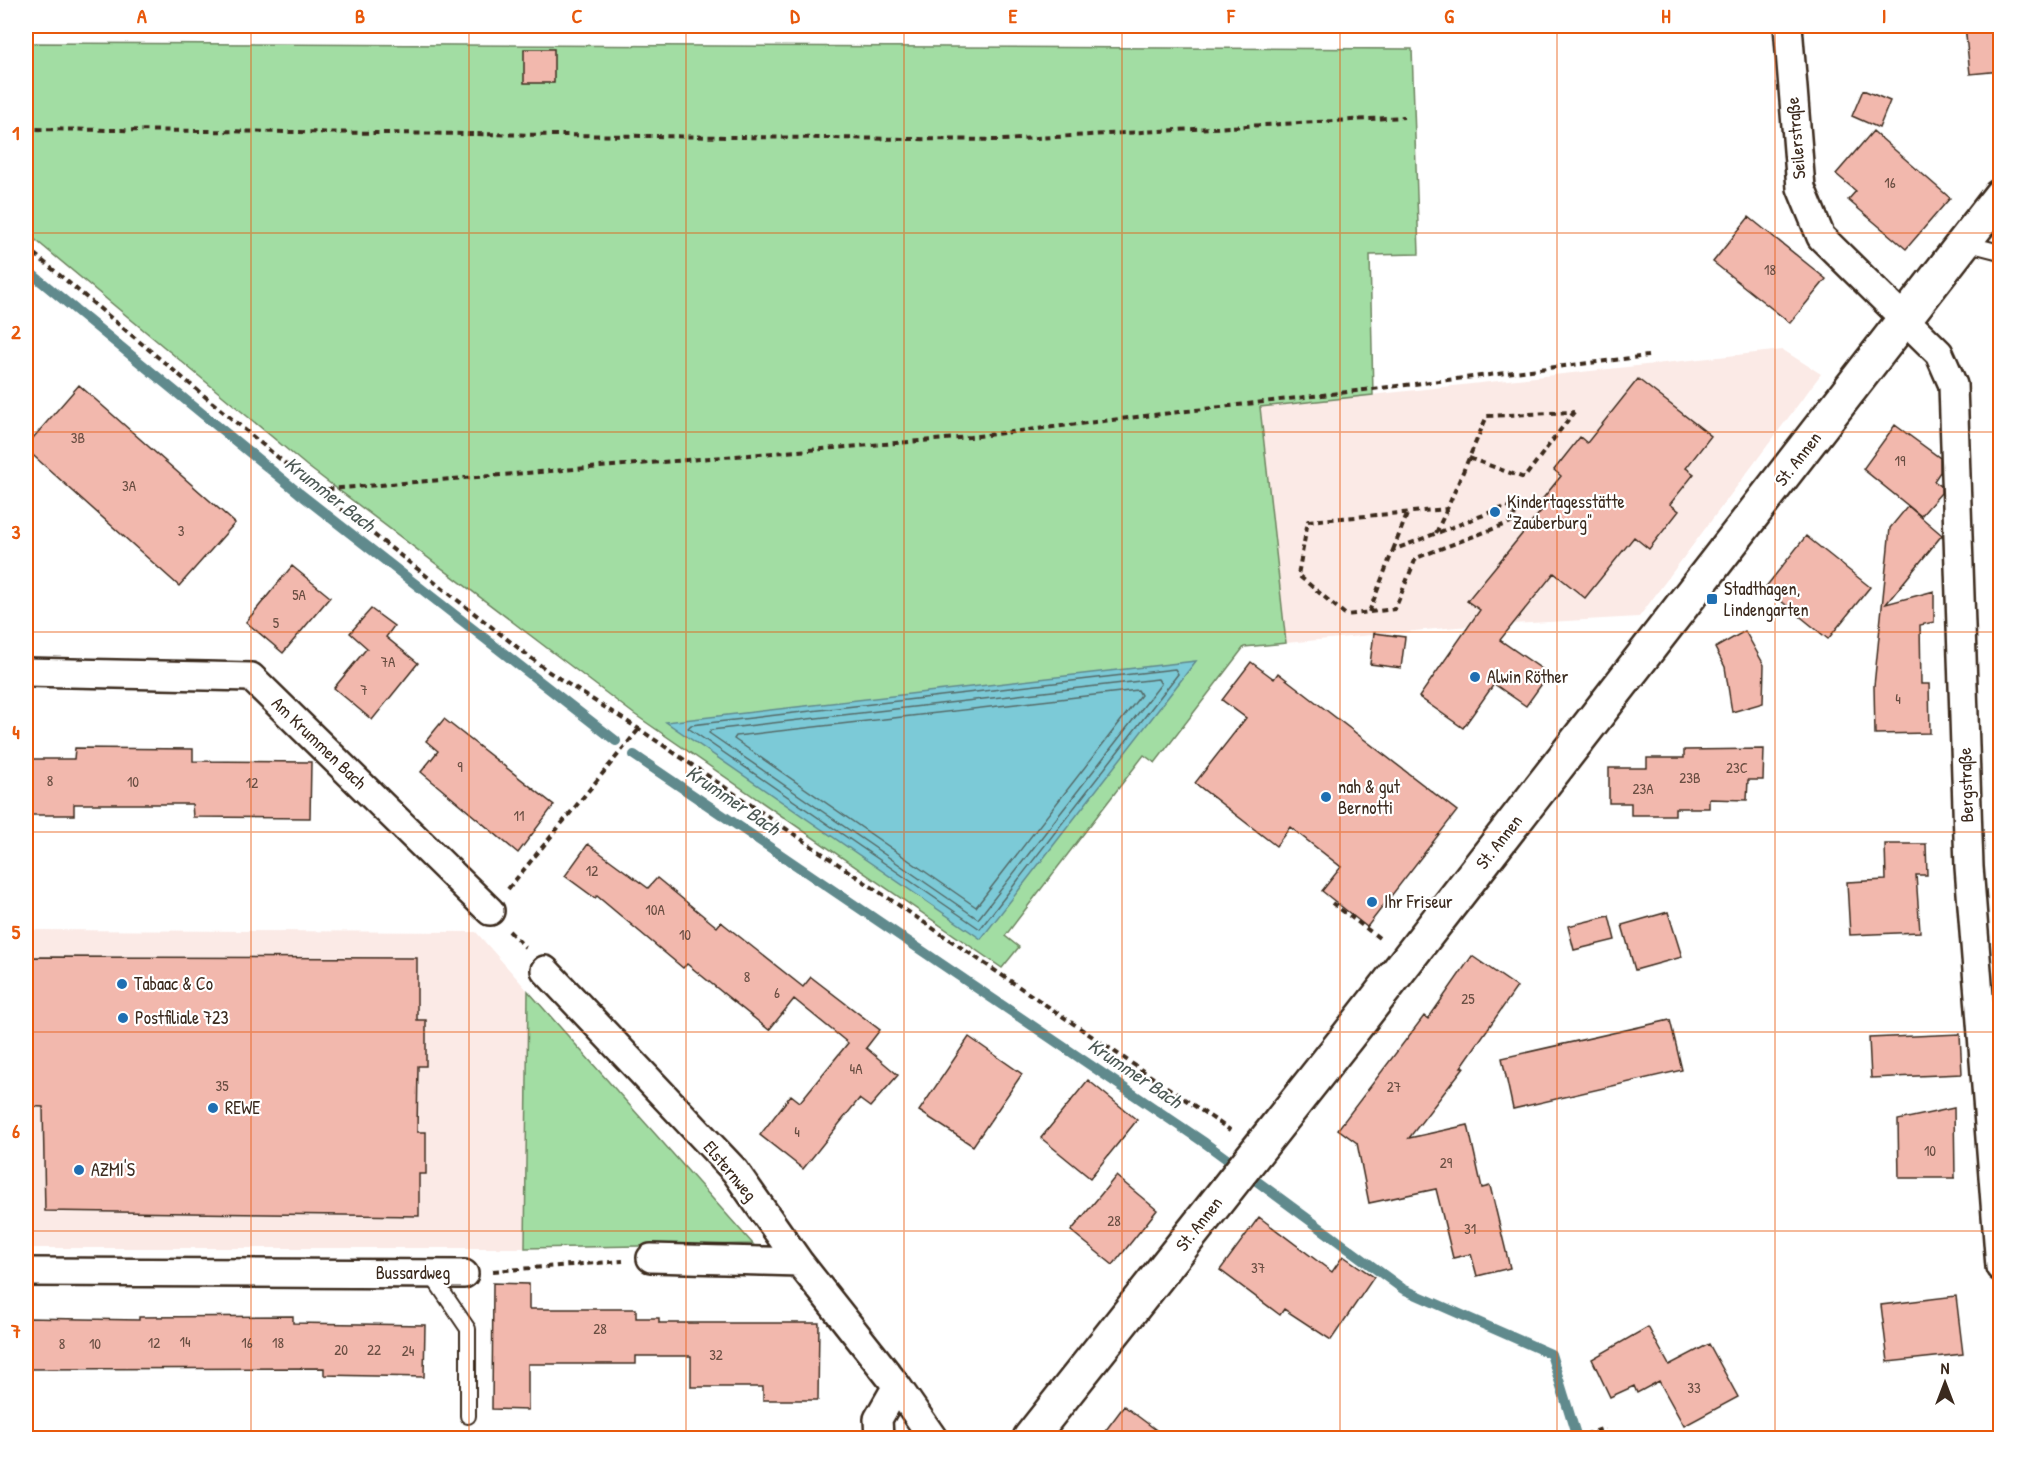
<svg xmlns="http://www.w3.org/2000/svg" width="2026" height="1464" font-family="'Patrick Hand',sans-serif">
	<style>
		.built { fill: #fbeae6 }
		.green { fill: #a2dda3; stroke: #6e8460; stroke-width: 1.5 }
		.water { fill: #7bcad7; stroke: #618a8d; stroke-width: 1.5 }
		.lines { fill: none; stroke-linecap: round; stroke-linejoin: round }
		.shore { stroke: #556a68; stroke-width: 1.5 }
		.stream { stroke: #618a8d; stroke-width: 10 }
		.building { fill: #f2b8ad; stroke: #3b2a1e; stroke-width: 1.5 }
		.service-casing { stroke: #3b2a1e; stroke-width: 18 }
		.minor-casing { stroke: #3b2a1e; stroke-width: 32 }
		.secondary-casing { stroke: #3b2a1e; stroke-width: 38 }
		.path { stroke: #3b2a1e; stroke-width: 4; stroke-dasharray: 6 4.5; stroke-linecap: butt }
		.service { stroke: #fff; stroke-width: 14 }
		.minor { stroke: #fff; stroke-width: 27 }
		.secondary { stroke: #fff; stroke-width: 33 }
		.grid { fill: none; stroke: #e8590c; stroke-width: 1.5; stroke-opacity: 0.55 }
		.poi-dot { fill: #1f6fb2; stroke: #fff; stroke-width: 2 }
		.labels { text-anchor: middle; stroke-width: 4.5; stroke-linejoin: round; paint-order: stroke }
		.number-label { font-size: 15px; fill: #694e42 }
		.street-label { font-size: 18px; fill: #3b2a1e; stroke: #fff }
		.poi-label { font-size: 18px; fill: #3b2a1e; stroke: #fff; text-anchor: start }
		.water-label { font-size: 20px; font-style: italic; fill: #4e5a56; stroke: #fff }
		.neatline { fill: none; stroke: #e8590c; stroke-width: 2 }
		.grid-label { font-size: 20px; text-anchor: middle; font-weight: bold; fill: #e8590c }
	</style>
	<rect width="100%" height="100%" fill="#fff"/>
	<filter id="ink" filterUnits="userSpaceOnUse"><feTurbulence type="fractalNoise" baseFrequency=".0167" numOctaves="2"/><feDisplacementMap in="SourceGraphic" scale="12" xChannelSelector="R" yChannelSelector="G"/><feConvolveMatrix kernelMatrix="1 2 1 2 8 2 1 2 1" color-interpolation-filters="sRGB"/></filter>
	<g filter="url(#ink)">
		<path class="built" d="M 1783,350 L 1821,374 L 1639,617 L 1457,627 L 1286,643 L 1260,407 Z
			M 26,930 L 476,932 L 528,991 L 525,1248 L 26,1248 Z"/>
		<path class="green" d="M 26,43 L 1412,49 L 1419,254 L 1370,255 L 1373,395 L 1260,407 L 1286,643 L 1244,647 L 1155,763 L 1144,755 L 1005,936 L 1019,947 L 1002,968 L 634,714 L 307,466 L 26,232 Z
			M 528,991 L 753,1244 L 525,1248 Z"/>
		<path class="water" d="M 1196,661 L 981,939 L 666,722 Z"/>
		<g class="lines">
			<path class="shore" d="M 1175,669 L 1178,674 L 980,929 L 688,728 L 691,725 Z
				M 1158,679 L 1161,684 L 978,919 L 709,733 L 711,730 Z
				M 1138,690 L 1141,695 L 976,907 L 734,739 L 736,736 Z"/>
			<path class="stream" d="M 26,269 L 299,493 L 616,741
				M 634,755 L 1205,1143 L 1403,1289 L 1551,1354 L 1577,1438"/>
		</g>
		<path class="building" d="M 1965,26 L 2001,26 L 2001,71 L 1970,74 Z
			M 524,49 L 554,49 L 554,83 L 524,83 Z
			M 1863,90 L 1890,101 L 1879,128 L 1852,116 Z
			M 1873,131 L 1950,198 L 1906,249 L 1848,200 L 1856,191 L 1836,174 Z
			M 1749,217 L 1826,279 L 1790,323 L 1713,262 Z
			M 1638,379 L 1711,436 L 1686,468 L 1694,474 L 1670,504 L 1679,511 L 1649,549 L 1634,537 L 1585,598 L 1554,573 L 1500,640 L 1549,674 L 1526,706 L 1494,684 L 1463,728 L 1419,697 L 1480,610 L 1467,601 L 1541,511 L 1536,507 L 1561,476 L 1554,470 L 1580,437 L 1587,443 Z
			M 79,385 L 235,523 L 179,586 L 26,449 L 26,446 Z
			M 1895,425 L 1940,458 L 1940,472 L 1934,481 L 1941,486 L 1941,493 L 1921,516 L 1863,469 Z
			M 1908,506 L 1942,535 L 1886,604 L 1934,591 L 1934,622 L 1920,625 L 1921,684 L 1929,684 L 1930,733 L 1875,734 L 1874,686 L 1890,528 Z
			M 1806,536 L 1870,587 L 1828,639 L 1765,588 Z
			M 292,566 L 330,597 L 283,653 L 246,622 Z
			M 371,609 L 394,626 L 386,637 L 418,663 L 372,720 L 334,688 L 367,648 L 350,633 Z
			M 1745,631 L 1764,665 L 1763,703 L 1732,712 L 1725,667 L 1715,648 Z
			M 1374,633 L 1405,637 L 1401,668 L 1370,664 Z
			M 1251,662 L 1274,679 L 1278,673 L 1457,811 L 1367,927 L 1322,891 L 1341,867 L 1290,827 L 1276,846 L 1195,783 L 1246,718 L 1222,700 Z
			M 444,719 L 554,805 L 518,853 L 421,772 L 438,751 L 426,741 Z
			M 75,748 L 193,749 L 193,761 L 311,762 L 310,818 L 193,817 L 192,804 L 74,804 L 74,815 L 26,815 L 26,759 L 74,759 Z
			M 1764,749 L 1763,780 L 1748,780 L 1747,800 L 1709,799 L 1709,808 L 1675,808 L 1675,815 L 1631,815 L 1631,803 L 1609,803 L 1609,768 L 1647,768 L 1647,758 L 1684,758 L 1684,750 Z
			M 588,844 L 648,888 L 657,878 L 717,927 L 721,922 L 803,987 L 811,977 L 880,1030 L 866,1048 L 898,1075 L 870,1107 L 859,1099 L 803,1169 L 760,1135 L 791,1095 L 800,1102 L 848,1043 L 794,999 L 769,1030 L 687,964 L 683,968 L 597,896 L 595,898 L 565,876 Z
			M 1885,844 L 1926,844 L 1927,875 L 1916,875 L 1920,932 L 1850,935 L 1847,882 L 1886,880 Z
			M 1668,912 L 1682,957 L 1635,970 L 1622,925 Z
			M 1609,916 L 1615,940 L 1574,950 L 1568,926 Z
			M 1472,956 L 1517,987 L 1461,1067 L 1464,1067 L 1409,1138 L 1468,1125 L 1482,1188 L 1490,1186 L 1510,1268 L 1477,1276 L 1471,1254 L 1453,1258 L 1436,1189 L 1369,1203 L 1357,1143 L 1338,1129 L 1424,1016 L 1428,1019 Z
			M 26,957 L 417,958 L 417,1020 L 426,1020 L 426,1066 L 418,1066 L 417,1132 L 426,1132 L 426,1174 L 419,1174 L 419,1216 L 45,1211 L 43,1107 L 26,1106 Z
			M 1670,1020 L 1682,1070 L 1513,1109 L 1502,1058 Z
			M 1960,1034 L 1962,1074 L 1871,1078 L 1869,1038 Z
			M 969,1037 L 1022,1074 L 973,1146 L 919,1111 Z
			M 1088,1080 L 1137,1120 L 1090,1178 L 1041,1138 Z
			M 1954,1108 L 1955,1178 L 1899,1178 L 1898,1120 Z
			M 1116,1176 L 1157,1210 L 1113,1265 L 1071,1231 Z
			M 1259,1217 L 1332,1272 L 1343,1256 L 1374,1277 L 1331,1340 L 1284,1309 L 1280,1315 L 1220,1270 Z
			M 493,1283 L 529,1284 L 529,1309 L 636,1309 L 636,1318 L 659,1318 L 659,1323 L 819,1323 L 818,1400 L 763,1400 L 763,1387 L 691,1387 L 691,1356 L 636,1356 L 636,1364 L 528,1364 L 528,1410 L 492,1409 Z
			M 1956,1296 L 1963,1354 L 1888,1362 L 1881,1305 Z
			M 293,1316 L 293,1323 L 425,1325 L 424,1377 L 324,1375 L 324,1368 L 26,1369 L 26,1318 L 139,1320 L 139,1317 Z
			M 1648,1327 L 1669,1365 L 1709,1344 L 1738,1397 L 1684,1426 L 1659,1381 L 1637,1393 L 1634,1386 L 1610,1397 L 1592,1359 Z
			M 1124,1406 L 1167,1438 L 1100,1438 Z"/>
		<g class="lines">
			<g class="service-casing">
				<path id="service" d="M 1965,243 L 2000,252
					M 430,1273 L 468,1329 L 468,1416"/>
			</g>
			<g class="minor-casing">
				<path id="minor" d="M 1788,26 L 1801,188 L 1821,237 L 1939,353 L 1953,385 L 1969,867 L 2000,1267
					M 26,672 L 251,677 L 490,911
					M 545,970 L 735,1171 L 799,1262 L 897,1386 L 933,1438
					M 651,1258 L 799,1262
					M 26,1272 L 464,1274
					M 879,1438 L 878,1419 L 897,1386"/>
			</g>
			<g class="secondary-casing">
				<path id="secondary" d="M 1030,1438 L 1348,1036 L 2000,196"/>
			</g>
			<path class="path" d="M 26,129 L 1002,140 L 1404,117
				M 26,247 L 317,490 L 549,672 L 639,729 L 1230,1130
				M 1469,458 L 1524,478 L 1574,412
				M 317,490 L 970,437 L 1648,356
				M 1436,533 L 1447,509
				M 1393,550 L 1408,512
				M 1369,612 L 1393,550 L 1507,506 L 1515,509 L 1514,521 L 1416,558 L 1395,609 L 1346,615 L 1298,575 L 1308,521 L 1447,509 L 1487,416 L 1574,412
				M 508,889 L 639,729
				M 1332,903 L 1382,940
				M 509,931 L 525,947
				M 493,1271 L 623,1261
				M 1575,1438 L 1605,1428"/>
			<use href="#service" class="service"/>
			<use href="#minor" class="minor"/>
			<use href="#secondary" class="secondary"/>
		</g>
	</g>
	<path class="grid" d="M 251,26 L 251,1438M 469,26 L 469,1438M 686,26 L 686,1438M 904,26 L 904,1438M 1122,26 L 1122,1438M 1340,26 L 1340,1438M 1557,26 L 1557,1438M 1775,26 L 1775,1438M 26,233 L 2000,233M 26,432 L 2000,432M 26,632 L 2000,632M 26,832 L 2000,832M 26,1032 L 2000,1032M 26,1231 L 2000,1231"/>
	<g class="poi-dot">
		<circle cx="1495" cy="512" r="6"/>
		<rect x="1706" y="593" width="12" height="12" rx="3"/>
		<circle cx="1475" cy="677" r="6"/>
		<circle cx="1326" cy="797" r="6"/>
		<circle cx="1372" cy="902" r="6"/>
		<circle cx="122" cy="984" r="6"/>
		<circle cx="123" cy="1018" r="6"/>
		<circle cx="213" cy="1108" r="6"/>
		<circle cx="79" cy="1170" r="6"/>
	</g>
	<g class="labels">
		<g class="number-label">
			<text x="1890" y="188">16</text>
			<text x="1770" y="275">18</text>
			<text x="78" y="443">3B</text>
			<text x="1900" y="466">19</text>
			<text x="129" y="491">3A</text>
			<text x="181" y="536">3</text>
			<text x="299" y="600">5A</text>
			<text x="276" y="628">5</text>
			<text x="388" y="667">7A</text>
			<text x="364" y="695">7</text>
			<text x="1898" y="704">4</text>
			<text x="460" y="772">9</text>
			<text x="1737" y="773">23C</text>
			<text x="1690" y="783">23B</text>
			<text x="50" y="786">8</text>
			<text x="133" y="787">10</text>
			<text x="252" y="788">12</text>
			<text x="1643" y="794">23A</text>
			<text x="519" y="821">11</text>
			<text x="592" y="876">12</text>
			<text x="655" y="915">10A</text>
			<text x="685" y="940">10</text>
			<text x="747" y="982">8</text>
			<text x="777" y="998">6</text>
			<text x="1468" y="1004">25</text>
			<text x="856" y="1074">4A</text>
			<text x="222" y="1091">35</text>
			<text x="1394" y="1092">27</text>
			<text x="797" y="1137">4</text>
			<text x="1930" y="1156">10</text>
			<text x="1446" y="1168">29</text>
			<text x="1114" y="1226">28</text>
			<text x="1470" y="1234">31</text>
			<text x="1258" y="1273">37</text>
			<text x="600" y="1334">28</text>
			<text x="185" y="1347">14</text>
			<text x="154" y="1348">12</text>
			<text x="247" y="1348">16</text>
			<text x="278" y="1348">18</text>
			<text x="62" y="1349">8</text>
			<text x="95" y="1349">10</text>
			<text x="341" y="1355">20</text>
			<text x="374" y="1355">22</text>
			<text x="408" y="1356">24</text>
			<text x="716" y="1360">32</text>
			<text x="1694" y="1393">33</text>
		</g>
		<g class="street-label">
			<text transform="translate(1796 138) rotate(-95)" y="6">Seilerstraße</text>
			<text transform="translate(1798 459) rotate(-52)" y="6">St. Annen</text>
			<text transform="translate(319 743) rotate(44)" y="6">Am Krummen Bach</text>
			<text transform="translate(1966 785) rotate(-92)" y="6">Bergstraße</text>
			<text transform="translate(1499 842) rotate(-52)" y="6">St. Annen</text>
			<text transform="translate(730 1171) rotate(50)" y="6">Elsternweg</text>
			<text transform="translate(1199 1224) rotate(-52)" y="6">St. Annen</text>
			<text x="413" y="1279">Bussardweg</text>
		</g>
		<g class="poi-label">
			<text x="1507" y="508">Kindertagesstätte<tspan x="1507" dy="21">"Zauberburg"</tspan></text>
			<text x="1724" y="595">Stadthagen,<tspan x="1724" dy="21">Lindengarten</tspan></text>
			<text x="1487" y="683">Alwin Röther</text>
			<text x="1338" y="793">nah &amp; gut<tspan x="1338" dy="21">Bernotti</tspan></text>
			<text x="1384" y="908">Ihr Friseur</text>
			<text x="134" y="990">Tabaac &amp; Co</text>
			<text x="135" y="1024">Postfiliale 723</text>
			<text x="225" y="1114">REWE</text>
			<text x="91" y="1176">AZMI'S</text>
		</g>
		<g class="water-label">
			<text transform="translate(330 494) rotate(38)" y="7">Krummer Bach</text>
			<text transform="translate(733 800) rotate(34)" y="7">Krummer Bach</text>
			<text transform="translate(1135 1073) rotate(34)" y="7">Krummer Bach</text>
		</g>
	</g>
	<rect width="2026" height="1464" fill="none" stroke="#fff" stroke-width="66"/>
	<g transform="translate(1945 1383)" stroke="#ffffff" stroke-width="4.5" paint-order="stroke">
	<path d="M0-4.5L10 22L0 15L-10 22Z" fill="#3b2a1e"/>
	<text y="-9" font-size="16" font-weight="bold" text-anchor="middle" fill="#3b2a1e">N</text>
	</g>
	<rect x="33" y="33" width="1960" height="1398" class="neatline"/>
	<g class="grid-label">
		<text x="142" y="23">A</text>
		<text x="360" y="23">B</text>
		<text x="577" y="23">C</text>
		<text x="795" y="23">D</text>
		<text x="1013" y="23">E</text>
		<text x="1231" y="23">F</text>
		<text x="1449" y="23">G</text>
		<text x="1666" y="23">H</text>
		<text x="1884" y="23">I</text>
		<text x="16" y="140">1</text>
		<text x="16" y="339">2</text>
		<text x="16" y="539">3</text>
		<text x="16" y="739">4</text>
		<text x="16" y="939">5</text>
		<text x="16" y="1138">6</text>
		<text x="16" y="1338">7</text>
	</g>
</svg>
